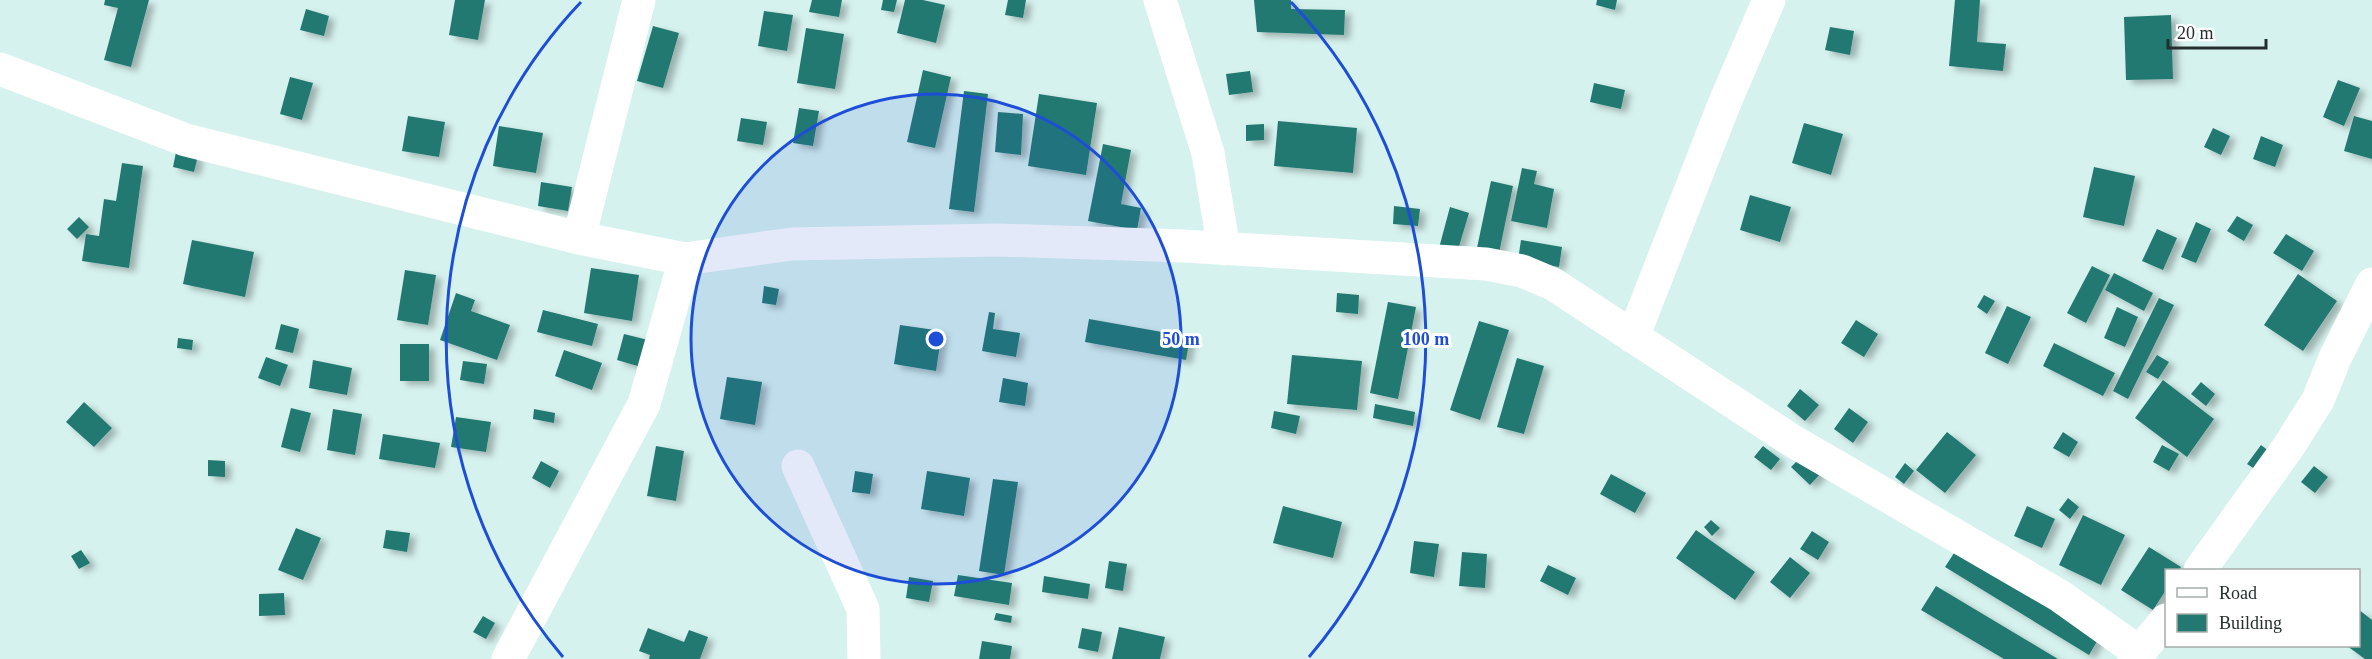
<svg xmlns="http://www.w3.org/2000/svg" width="2372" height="659" font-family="Georgia,serif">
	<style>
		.building { fill: #237972; filter: url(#shadow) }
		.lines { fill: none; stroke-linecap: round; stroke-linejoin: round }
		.street { stroke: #fff; stroke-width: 33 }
		.ring { fill: none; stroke: #1d4ed8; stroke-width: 3 }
		.centre { fill: #1d4ed8; stroke: #fff; stroke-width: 3 }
		.ring-label { font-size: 18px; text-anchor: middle; font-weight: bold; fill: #1d4ed8; stroke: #fff; stroke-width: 6; stroke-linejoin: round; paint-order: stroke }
	</style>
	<defs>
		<filter id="shadow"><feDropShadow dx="6" dy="4" stdDeviation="3" flood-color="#0004"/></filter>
	</defs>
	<rect width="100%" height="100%" fill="#d6f2ee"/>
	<path class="building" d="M 105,0 L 149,0 L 131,67 L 104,60 L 118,8 L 104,5 Z
		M 455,0 L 485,0 L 478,40 L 449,35 Z
		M 812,0 L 842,0 L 839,17 L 809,12 Z
		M 883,0 L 897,0 L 894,12 L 881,10 Z
		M 905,0 L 923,0 L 945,5 L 936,43 L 897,33 Z
		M 1008,0 L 1026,0 L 1023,18 L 1005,15 Z
		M 1254,0 L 1291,0 L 1291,9 L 1345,10 L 1344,35 L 1257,32 Z
		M 1597,0 L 1617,0 L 1615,10 L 1596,5 Z
		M 1955,0 L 1980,0 L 1977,42 L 2006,44 L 2003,71 L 1949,66 Z
		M 306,9 L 329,16 L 324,36 L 300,30 Z
		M 764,11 L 793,15 L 787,51 L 758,46 Z
		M 2171,15 L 2173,79 L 2126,80 L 2124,17 Z
		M 653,26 L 679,33 L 663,88 L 637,81 Z
		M 1830,27 L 1854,31 L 1850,55 L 1825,50 Z
		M 806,28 L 844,34 L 835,89 L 797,83 Z
		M 923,70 L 951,77 L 935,148 L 907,142 Z
		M 1250,71 L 1253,92 L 1229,95 L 1226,74 Z
		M 290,77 L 313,83 L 302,120 L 280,114 Z
		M 2338,80 L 2360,88 L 2344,126 L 2323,117 Z
		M 1594,83 L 1625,90 L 1621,109 L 1590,102 Z
		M 964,91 L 988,94 L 974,212 L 949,209 Z
		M 1039,94 L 1097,103 L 1086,175 L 1028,166 Z
		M 799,108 L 819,111 L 813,146 L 793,143 Z
		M 998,112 L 1023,114 L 1021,155 L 995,152 Z
		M 408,116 L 445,122 L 439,157 L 402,151 Z
		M 2354,116 L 2372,121 L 2372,159 L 2344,151 Z
		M 741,118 L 767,122 L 763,145 L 737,141 Z
		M 1278,121 L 1357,128 L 1353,173 L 1274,166 Z
		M 1804,123 L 1843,134 L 1831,175 L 1792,163 Z
		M 1264,124 L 1264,140 L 1246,141 L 1246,125 Z
		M 499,126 L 543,133 L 536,173 L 493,166 Z
		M 2213,128 L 2230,136 L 2221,155 L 2204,147 Z
		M 2261,136 L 2283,145 L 2275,167 L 2253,159 Z
		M 1103,144 L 1131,150 L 1121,204 L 1141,208 L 1137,230 L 1088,221 Z
		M 176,152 L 198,156 L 194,172 L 173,167 Z
		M 122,163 L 143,166 L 129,268 L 82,261 L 86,234 L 99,236 L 104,199 L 116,201 Z
		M 2094,167 L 2135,176 L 2124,226 L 2083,217 Z
		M 1522,168 L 1537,171 L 1534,184 L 1554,189 L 1547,228 L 1511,221 Z
		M 1491,181 L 1513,186 L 1499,253 L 1477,248 Z
		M 541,182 L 572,187 L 568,211 L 538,206 Z
		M 1750,195 L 1791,207 L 1780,242 L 1740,230 Z
		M 1394,206 L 1420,209 L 1418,226 L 1393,224 Z
		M 1450,207 L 1469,213 L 1457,253 L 1439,248 Z
		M 2237,216 L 2253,225 L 2244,241 L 2227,231 Z
		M 79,217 L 89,227 L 77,239 L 67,229 Z
		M 2196,222 L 2211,229 L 2196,263 L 2181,257 Z
		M 2157,229 L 2177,238 L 2163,270 L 2142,261 Z
		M 2286,234 L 2314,251 L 2302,271 L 2273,253 Z
		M 192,240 L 254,252 L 245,297 L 183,284 Z
		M 1521,240 L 1562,247 L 1559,267 L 1518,260 Z
		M 2092,266 L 2110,275 L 2086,323 L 2067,313 Z
		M 591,268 L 639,275 L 632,321 L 584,313 Z
		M 405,270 L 436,275 L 428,325 L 397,320 Z
		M 2114,273 L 2153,293 L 2144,311 L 2105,290 Z
		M 2298,274 L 2337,301 L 2303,351 L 2264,325 Z
		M 764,286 L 779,289 L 776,305 L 762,303 Z
		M 456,293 L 475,300 L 471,311 L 510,325 L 497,360 L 440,340 Z
		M 1337,293 L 1359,295 L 1358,314 L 1336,312 Z
		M 1984,295 L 1995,301 L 1987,314 L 1977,307 Z
		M 2159,298 L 2174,305 L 2128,399 L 2113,391 Z
		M 1388,302 L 1416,307 L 1398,399 L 1370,393 Z
		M 2007,306 L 2031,317 L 2008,364 L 1985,353 Z
		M 2117,307 L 2138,317 L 2125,347 L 2104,338 Z
		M 543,310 L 598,324 L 592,346 L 537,332 Z
		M 989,312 L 995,313 L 993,329 L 1020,333 L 1016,357 L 982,351 Z
		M 1089,319 L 1190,337 L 1186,360 L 1085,342 Z
		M 1856,320 L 1878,334 L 1864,357 L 1841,343 Z
		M 1479,321 L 1509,330 L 1480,420 L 1450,410 Z
		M 281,324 L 299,329 L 293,353 L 275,349 Z
		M 900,325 L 942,331 L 936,371 L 894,364 Z
		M 624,334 L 648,340 L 641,367 L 617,360 Z
		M 178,338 L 193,340 L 192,350 L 177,348 Z
		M 2054,343 L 2115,373 L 2103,396 L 2043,366 Z
		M 400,344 L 429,344 L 429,381 L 400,381 Z
		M 564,350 L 602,363 L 592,390 L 555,376 Z
		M 1292,355 L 1362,361 L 1357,410 L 1287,404 Z
		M 2157,355 L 2169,362 L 2158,379 L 2146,372 Z
		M 266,357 L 288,365 L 280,386 L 258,378 Z
		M 1517,358 L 1544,366 L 1524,434 L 1497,427 Z
		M 313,360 L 352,368 L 347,395 L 309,388 Z
		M 463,361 L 487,364 L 484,384 L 460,380 Z
		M 727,377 L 762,382 L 755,425 L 720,419 Z
		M 1003,378 L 1028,383 L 1025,406 L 999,402 Z
		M 2163,380 L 2214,419 L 2187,457 L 2135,418 Z
		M 2201,382 L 2215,394 L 2206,406 L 2191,394 Z
		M 1800,389 L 1819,405 L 1805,421 L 1787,406 Z
		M 84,402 L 112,428 L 94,447 L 66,422 Z
		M 1375,404 L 1415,412 L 1413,426 L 1373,418 Z
		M 291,408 L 311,413 L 300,452 L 281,447 Z
		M 1849,408 L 1868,422 L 1853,443 L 1834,429 Z
		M 333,409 L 362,414 L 355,455 L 327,450 Z
		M 534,409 L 555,413 L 554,423 L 533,419 Z
		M 1274,411 L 1300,416 L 1296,434 L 1271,428 Z
		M 456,417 L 491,422 L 486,452 L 451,447 Z
		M 1947,432 L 1976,455 L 1945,493 L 1916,470 Z
		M 2063,432 L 2078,442 L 2069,457 L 2053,448 Z
		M 383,434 L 440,443 L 435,468 L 379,459 Z
		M 2162,445 L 2179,454 L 2169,471 L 2153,462 Z
		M 2261,445 L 2274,455 L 2261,473 L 2247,464 Z
		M 656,446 L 684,451 L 676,501 L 647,496 Z
		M 1763,446 L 1780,459 L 1771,470 L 1754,457 Z
		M 1804,454 L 1822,472 L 1810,485 L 1791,467 Z
		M 208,460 L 225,461 L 225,477 L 208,476 Z
		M 541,461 L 559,471 L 550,488 L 532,478 Z
		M 1905,463 L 1914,471 L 1904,484 L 1895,477 Z
		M 2314,466 L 2328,477 L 2315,493 L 2301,482 Z
		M 855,471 L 873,474 L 870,494 L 852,492 Z
		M 927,471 L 970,478 L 964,516 L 921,509 Z
		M 1611,474 L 1646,493 L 1635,513 L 1600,494 Z
		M 993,479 L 1018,482 L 1004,575 L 979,571 Z
		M 2068,498 L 2079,507 L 2070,519 L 2059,510 Z
		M 1283,506 L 1342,522 L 1333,558 L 1273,543 Z
		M 2027,506 L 2055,519 L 2042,548 L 2014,536 Z
		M 2083,515 L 2125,535 L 2101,585 L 2059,565 Z
		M 1711,520 L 1720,528 L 1712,536 L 1704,527 Z
		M 296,528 L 321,538 L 303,580 L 278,570 Z
		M 386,530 L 410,533 L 407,552 L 383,548 Z
		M 1696,530 L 1755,572 L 1735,600 L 1676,558 Z
		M 1812,531 L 1829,542 L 1818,560 L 1800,549 Z
		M 1414,541 L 1439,544 L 1434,577 L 1410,573 Z
		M 2149,547 L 2181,567 L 2179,570 L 2166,570 L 2166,590 L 2153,610 L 2121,590 Z
		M 81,550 L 90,563 L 79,569 L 71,556 Z
		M 1956,550 L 2099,638 L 2089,655 L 1945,567 Z
		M 1462,552 L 1487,554 L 1485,588 L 1459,586 Z
		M 1790,557 L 1810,573 L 1790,598 L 1770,582 Z
		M 1109,561 L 1127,564 L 1123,591 L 1105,588 Z
		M 1548,565 L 1576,578 L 1568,595 L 1540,581 Z
		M 958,575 L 1012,583 L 1009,605 L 954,596 Z
		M 1044,576 L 1090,584 L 1088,599 L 1042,592 Z
		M 909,577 L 933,581 L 929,602 L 906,598 Z
		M 1936,586 L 2058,659 L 2004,659 L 1921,610 Z
		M 284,593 L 285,615 L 259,616 L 259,594 Z
		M 2358,609 L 2372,620 L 2372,659 L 2365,659 L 2347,646 L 2358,646 Z
		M 996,613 L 1012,616 L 1011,623 L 994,620 Z
		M 483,616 L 495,623 L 486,639 L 473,632 Z
		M 1119,627 L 1165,637 L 1160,659 L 1112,659 Z
		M 648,628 L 684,642 L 689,630 L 708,637 L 700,659 L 649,659 L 650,655 L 639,651 Z
		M 1082,628 L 1102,632 L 1098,652 L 1078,648 Z
		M 982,641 L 1012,646 L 1010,659 L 979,659 Z"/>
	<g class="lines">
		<path class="street" d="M 1160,0 L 1208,153 L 1224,249
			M 0,69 L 186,140 L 579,238 L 685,259 L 792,244 L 997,240 L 1184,246 L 1486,264 L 1522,271 L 1553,284 L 1791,440 L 2060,596 L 2140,653
			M 579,238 L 639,0
			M 1633,337 L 1725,102 L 1769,0
			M 798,466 L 863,609 L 864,659
			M 2200,570 L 2289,446 L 2318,400 L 2335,358 L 2372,284
			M 508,659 L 644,404 L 685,259
			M 2134,659 L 2166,620"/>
	</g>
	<circle cx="936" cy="339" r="245" fill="#1d4ed8" fill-opacity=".12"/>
	<g class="ring">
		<circle cx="936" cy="339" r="245"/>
		<path d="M563 657A490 490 0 0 1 581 2M1291 2A490 490 0 0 1 1309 657"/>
	</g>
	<circle cx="936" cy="339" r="9" class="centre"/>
	<g class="ring-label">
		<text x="1181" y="345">50 m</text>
		<text x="1426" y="345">100 m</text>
	</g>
	<rect x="2165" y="569" width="195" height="78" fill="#ffffff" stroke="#a7acab" stroke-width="1.5"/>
	<rect x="2177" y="588" width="30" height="9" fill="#ffffff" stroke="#a7acab" stroke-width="1.5"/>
	<text x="2219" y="599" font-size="18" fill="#242f2d">Road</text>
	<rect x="2177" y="614" width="30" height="18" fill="#237972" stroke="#a7acab" stroke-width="1.5"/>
	<text x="2219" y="629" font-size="18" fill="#242f2d">Building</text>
	<path d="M2168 39v9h98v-9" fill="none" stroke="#242f2d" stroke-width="3"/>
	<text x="2177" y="39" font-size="18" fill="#242f2d" stroke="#ffffff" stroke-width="4.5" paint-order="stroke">20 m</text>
</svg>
